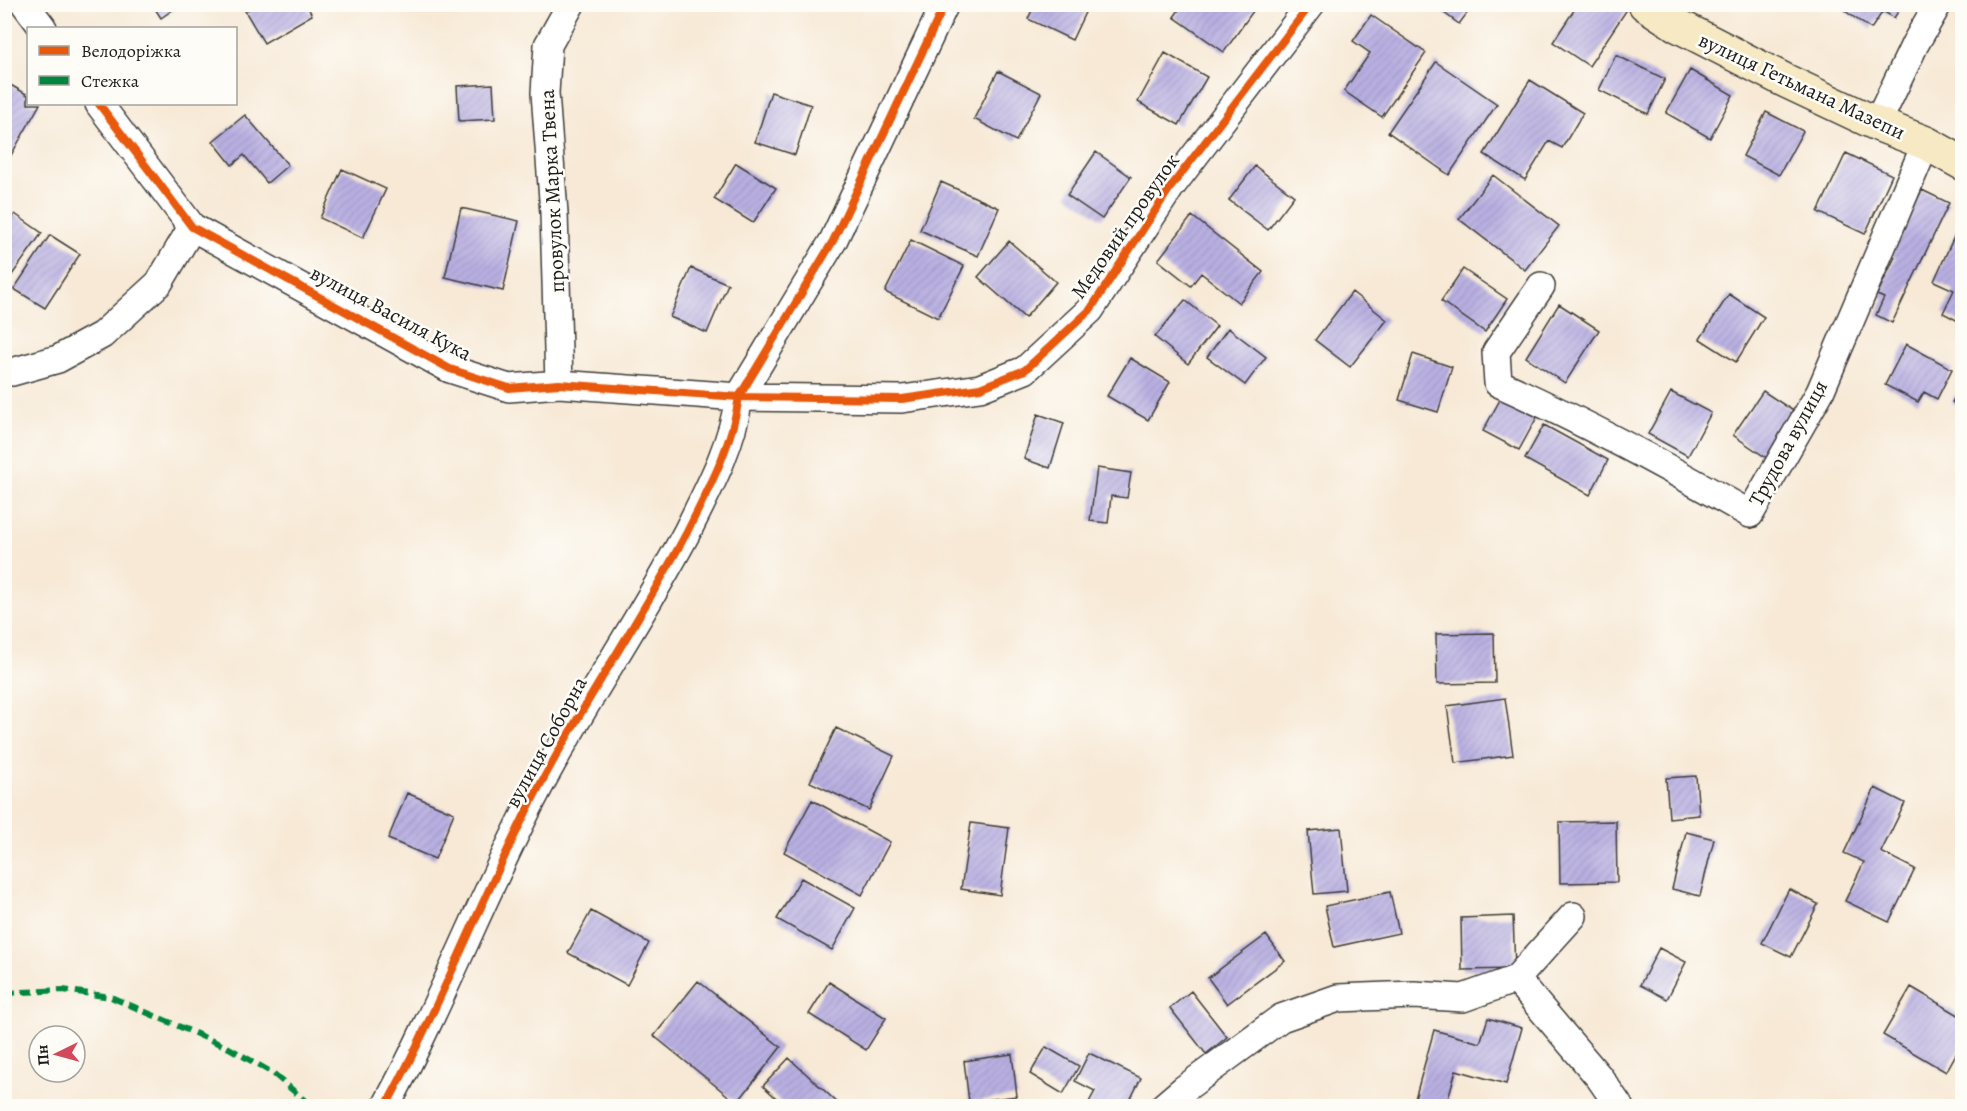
<svg xmlns="http://www.w3.org/2000/svg" width="1967" height="1111" font-family="Alegreya,serif">
	<style>
		.building { fill: url(#building-hatch) }
		.lines { fill: none; stroke-linecap: round; stroke-linejoin: round }
		.street-casing { stroke: #3d3b38; stroke-width: 30 }
		.secondary-casing { stroke: #3d3b38; stroke-width: 36 }
		.street { stroke: #fff; stroke-width: 27 }
		.secondary { stroke: #f6e9c3; stroke-width: 33 }
		.quiet { stroke: #00873e; stroke-width: 6; stroke-dasharray: 12 6; stroke-linecap: butt }
		.cycleway-casing { stroke: #fdfcf7; stroke-width: 11 }
		.cycleway { stroke: #e8590c; stroke-width: 8 }
		.labels { text-anchor: middle; stroke-width: 5; stroke-linejoin: round; paint-order: stroke }
		.street-label { font-size: 21px; fill: #1c1c1c; stroke: #fdfcf7 }
	</style>
	<defs>
		<pattern id="building-hatch" width="6" height="6" patternUnits="userSpaceOnUse" patternTransform="scale(1.5)"><rect width="6" height="6" fill="#b9b0e2"/><path d="M-1 1l2-2M0 6l6-6M5 7l2-2" fill="none" stroke="#9e97c1"/></pattern>
	</defs>
	<rect width="100%" height="100%" fill="#fdfcf7"/>
	<filter id="ink" filterUnits="userSpaceOnUse"><feTurbulence type="fractalNoise" baseFrequency=".0167" numOctaves="2"/><feDisplacementMap in="SourceGraphic" scale="12" xChannelSelector="R" yChannelSelector="G"/><feConvolveMatrix kernelMatrix="1 2 1 2 8 2 1 2 1" color-interpolation-filters="sRGB"/></filter>
	<filter id="wash" filterUnits="userSpaceOnUse"><feTurbulence type="fractalNoise" baseFrequency=".008" numOctaves="4" result="noise"/><feDisplacementMap in="SourceGraphic" scale="24" xChannelSelector="R" yChannelSelector="G"/><feGaussianBlur stdDeviation="1.35" result="paint"/><feColorMatrix in="noise" values="0 0 0 0 0 0 0 0 0 0 0 0 0 0 0 0 0 1.4 0 .05"/><feComposite in="paint" operator="in"/></filter>
	<g filter="url(#wash)">
		<rect width="100%" height="100%" fill="#f7e9d6"/>
		<g id="blocks">
			<path class="building" d="M 152,4 L 181,4 L 161,18 Z
				M 256,4 L 306,4 L 312,15 L 264,43 L 245,11 Z
				M 1035,4 L 1089,4 L 1072,40 L 1028,19 Z
				M 1183,4 L 1252,4 L 1256,7 L 1224,52 L 1174,17 Z
				M 1432,4 L 1474,4 L 1459,24 Z
				M 1578,4 L 1617,4 L 1626,11 L 1589,66 L 1553,42 Z
				M 1850,4 L 1903,4 L 1894,18 L 1883,11 L 1871,29 L 1845,11 Z
				M 1371,15 L 1426,53 L 1382,117 L 1344,91 L 1370,53 L 1353,41 Z
				M 1165,53 L 1207,77 L 1179,125 L 1138,102 Z
				M 1616,55 L 1665,79 L 1648,114 L 1599,90 Z
				M 1436,62 L 1497,104 L 1449,175 L 1388,132 Z
				M 1690,70 L 1733,95 L 1710,138 L 1666,113 Z
				M 998,71 L 1041,93 L 1016,141 L 974,119 Z
				M 1530,80 L 1583,113 L 1562,148 L 1549,141 L 1525,180 L 1484,154 Z
				M 7,83 L 28,95 L 28,104 L 40,104 L 10,157 L 4,154 L 4,87 Z
				M 493,84 L 495,119 L 459,121 L 457,86 Z
				M 771,92 L 811,105 L 795,155 L 755,142 Z
				M 1766,112 L 1803,131 L 1779,175 L 1743,156 Z
				M 245,115 L 288,165 L 267,183 L 244,155 L 232,165 L 213,141 Z
				M 1096,152 L 1131,177 L 1102,219 L 1067,195 Z
				M 1846,153 L 1892,175 L 1865,234 L 1818,212 Z
				M 736,163 L 776,188 L 753,223 L 714,199 Z
				M 1255,166 L 1294,196 L 1268,230 L 1229,200 Z
				M 342,169 L 386,189 L 363,238 L 320,218 Z
				M 1493,175 L 1559,226 L 1525,270 L 1459,219 Z
				M 941,182 L 999,208 L 978,256 L 920,230 Z
				M 1922,190 L 1949,203 L 1892,323 L 1876,315 L 1884,298 L 1877,295 L 1895,257 L 1890,255 Z
				M 461,208 L 519,221 L 503,291 L 445,277 Z
				M 15,214 L 42,233 L 7,282 L 4,280 L 4,229 Z
				M 1192,216 L 1263,272 L 1239,303 L 1201,273 L 1191,286 L 1158,260 Z
				M 1962,219 L 1962,323 L 1943,313 L 1954,290 L 1934,281 Z
				M 50,235 L 80,254 L 45,308 L 14,289 Z
				M 911,240 L 964,266 L 938,318 L 885,292 Z
				M 1009,241 L 1056,282 L 1025,318 L 978,277 Z
				M 691,268 L 728,284 L 707,333 L 670,317 Z
				M 1463,269 L 1507,299 L 1485,332 L 1441,301 Z
				M 1352,292 L 1387,320 L 1350,367 L 1315,340 Z
				M 1729,294 L 1764,317 L 1736,362 L 1700,339 Z
				M 1185,300 L 1217,326 L 1188,364 L 1155,337 Z
				M 1559,304 L 1599,330 L 1565,383 L 1526,357 Z
				M 1228,328 L 1266,357 L 1245,385 L 1207,357 Z
				M 1906,344 L 1952,369 L 1937,399 L 1924,392 L 1918,402 L 1885,385 Z
				M 1413,354 L 1452,367 L 1438,412 L 1399,400 Z
				M 1130,358 L 1170,382 L 1148,420 L 1107,396 Z
				M 1962,385 L 1962,409 L 1952,402 Z
				M 1763,391 L 1801,416 L 1771,461 L 1733,435 Z
				M 1671,392 L 1711,413 L 1688,456 L 1648,434 Z
				M 1501,398 L 1537,417 L 1519,450 L 1483,431 Z
				M 1038,414 L 1064,423 L 1050,468 L 1024,459 Z
				M 1544,425 L 1608,460 L 1590,495 L 1525,459 Z
				M 1097,468 L 1131,473 L 1127,498 L 1111,496 L 1108,523 L 1090,521 Z
				M 1494,633 L 1495,683 L 1437,684 L 1436,634 Z
				M 1505,698 L 1513,755 L 1455,763 L 1447,706 Z
				M 836,728 L 894,756 L 869,810 L 810,782 Z
				M 1696,776 L 1699,815 L 1669,818 L 1666,778 Z
				M 1875,788 L 1905,803 L 1881,852 L 1915,869 L 1889,922 L 1845,901 L 1864,862 L 1844,853 Z
				M 407,793 L 454,813 L 435,859 L 388,839 Z
				M 812,800 L 890,842 L 862,895 L 784,852 Z
				M 1616,821 L 1617,882 L 1560,883 L 1559,822 Z
				M 971,823 L 1009,828 L 1000,895 L 961,889 Z
				M 1341,828 L 1347,891 L 1314,894 L 1308,831 Z
				M 1686,832 L 1714,839 L 1700,896 L 1672,889 Z
				M 801,878 L 855,908 L 832,950 L 777,919 Z
				M 1789,889 L 1818,904 L 1791,957 L 1762,943 Z
				M 1390,892 L 1399,933 L 1334,947 L 1325,906 Z
				M 591,911 L 649,943 L 627,985 L 568,953 Z
				M 1513,916 L 1515,969 L 1462,970 L 1461,918 Z
				M 1266,935 L 1285,961 L 1227,1004 L 1208,978 Z
				M 1659,948 L 1686,962 L 1667,999 L 1640,985 Z
				M 698,981 L 781,1047 L 737,1103 L 654,1036 Z
				M 829,982 L 886,1018 L 866,1050 L 809,1014 Z
				M 1911,987 L 1962,1017 L 1962,1043 L 1946,1072 L 1883,1035 Z
				M 1191,991 L 1227,1037 L 1206,1054 L 1170,1008 Z
				M 1488,1018 L 1522,1028 L 1506,1084 L 1456,1070 L 1446,1106 L 1413,1106 L 1434,1030 L 1480,1043 Z
				M 1046,1047 L 1079,1066 L 1063,1094 L 1030,1074 Z
				M 1089,1053 L 1141,1078 L 1127,1106 L 1087,1106 L 1095,1091 L 1075,1081 Z
				M 1012,1054 L 1017,1096 L 969,1102 L 964,1061 Z
				M 789,1058 L 841,1106 L 785,1106 L 763,1086 Z"/>
		</g>
	</g>
	<g filter="url(#ink)">
		<use href="#blocks" fill-opacity="0" stroke="#3d3b38" stroke-width="1.5"/>
		<g class="lines">
			<g class="street-casing">
				<path id="street" d="M 25,4 L 43,28
					M 99,104 L 192,227 L 450,369 L 509,388 L 559,384 L 739,397 L 902,399 L 980,388 L 1025,370 L 1090,310 L 1170,188 L 1311,4
					M 1877,124 L 1915,44 L 1938,4
					M 1541,286 L 1496,352 L 1498,383 C 1585,422 1668,467 1750,514 L 1820,392 L 1926,143
					M 4,372 L 12,372 L 58,359 L 102,335 L 159,283 L 192,227
					M 559,384 L 554,213 L 545,93 L 548,45 L 571,4
					M 1516,979 L 1599,1077 L 1619,1106
					M 386,1106 C 442,1003 484,891 539,787 C 585,700 641,619 687,532 C 709,488 732,446 739,397 L 833,241 L 945,4
					M 1164,1106 L 1184,1089 L 1281,1018 L 1338,998 L 1414,995 L 1463,998 L 1516,979 L 1573,916"/>
			</g>
			<g class="secondary-casing">
				<path id="secondary" d="M 1645,4 L 1677,25 L 1786,81 L 1877,124 L 1926,143 L 1962,163"/>
			</g>
			<use href="#street" class="street"/>
			<use href="#secondary" class="secondary"/>
			<path class="quiet" d="M 4,993 L 63,990 L 111,997 L 229,1048 L 274,1074 L 311,1106"/>
			<g class="cycleway-casing">
				<path id="cycleway" d="M 99,104 L 192,227 L 450,369 L 509,388 L 559,384 L 739,397 L 902,399 L 980,388 L 1025,370 L 1090,310 L 1170,188 L 1311,4
					M 386,1106 C 442,1003 484,891 539,787 C 585,700 641,619 687,532 C 709,488 732,446 739,397 L 833,241 L 945,4"/>
			</g>
			<use href="#cycleway" class="cycleway"/>
		</g>
	</g>
	<g class="labels">
		<g class="street-label">
			<text transform="translate(1802 86) rotate(25)" y="7">вулиця Гетьмана Мазепи</text>
			<text transform="translate(552 191) rotate(-93)" y="7">провулок Марка Твена</text>
			<text transform="translate(1125 226) rotate(-55)" y="7">Медовий провулок</text>
			<text transform="translate(391 313) rotate(28)" y="7">вулиця Василя Кука</text>
			<text transform="translate(1788 443) rotate(-61)" y="7">Трудова вулиця</text>
			<text transform="translate(546 742) rotate(-61)" y="7">вулиця Соборна</text>
		</g>
	</g>
	<rect width="1967" height="1111" fill="none" stroke="#fdfcf7" stroke-width="24"/>
	<rect x="27" y="27" width="210" height="78" fill="#fdfcf7" stroke="#a3a29f" stroke-width="1.5"/>
	<rect x="39" y="46" width="30" height="9" fill="#e8590c" stroke="#a3a29f" stroke-width="1.5"/>
	<text x="81" y="57" font-size="18" fill="#1c1c1c">Велодоріжка</text>
	<rect x="39" y="76" width="30" height="9" fill="#00873e" stroke="#a3a29f" stroke-width="1.5"/>
	<text x="81" y="87" font-size="18" fill="#1c1c1c">Стежка</text>
	<g transform="translate(57 1054) rotate(265)"><circle r="28" fill="#fdfcf7" stroke="#a3a29f" stroke-width="1.5"/>
	<path d="M0-4.5L10 22L0 15L-10 22Z" fill="#d1495b"/>
	<text y="-9" font-size="16" font-weight="bold" text-anchor="middle" fill="#1c1c1c">Пн</text>
	</g>
</svg>
